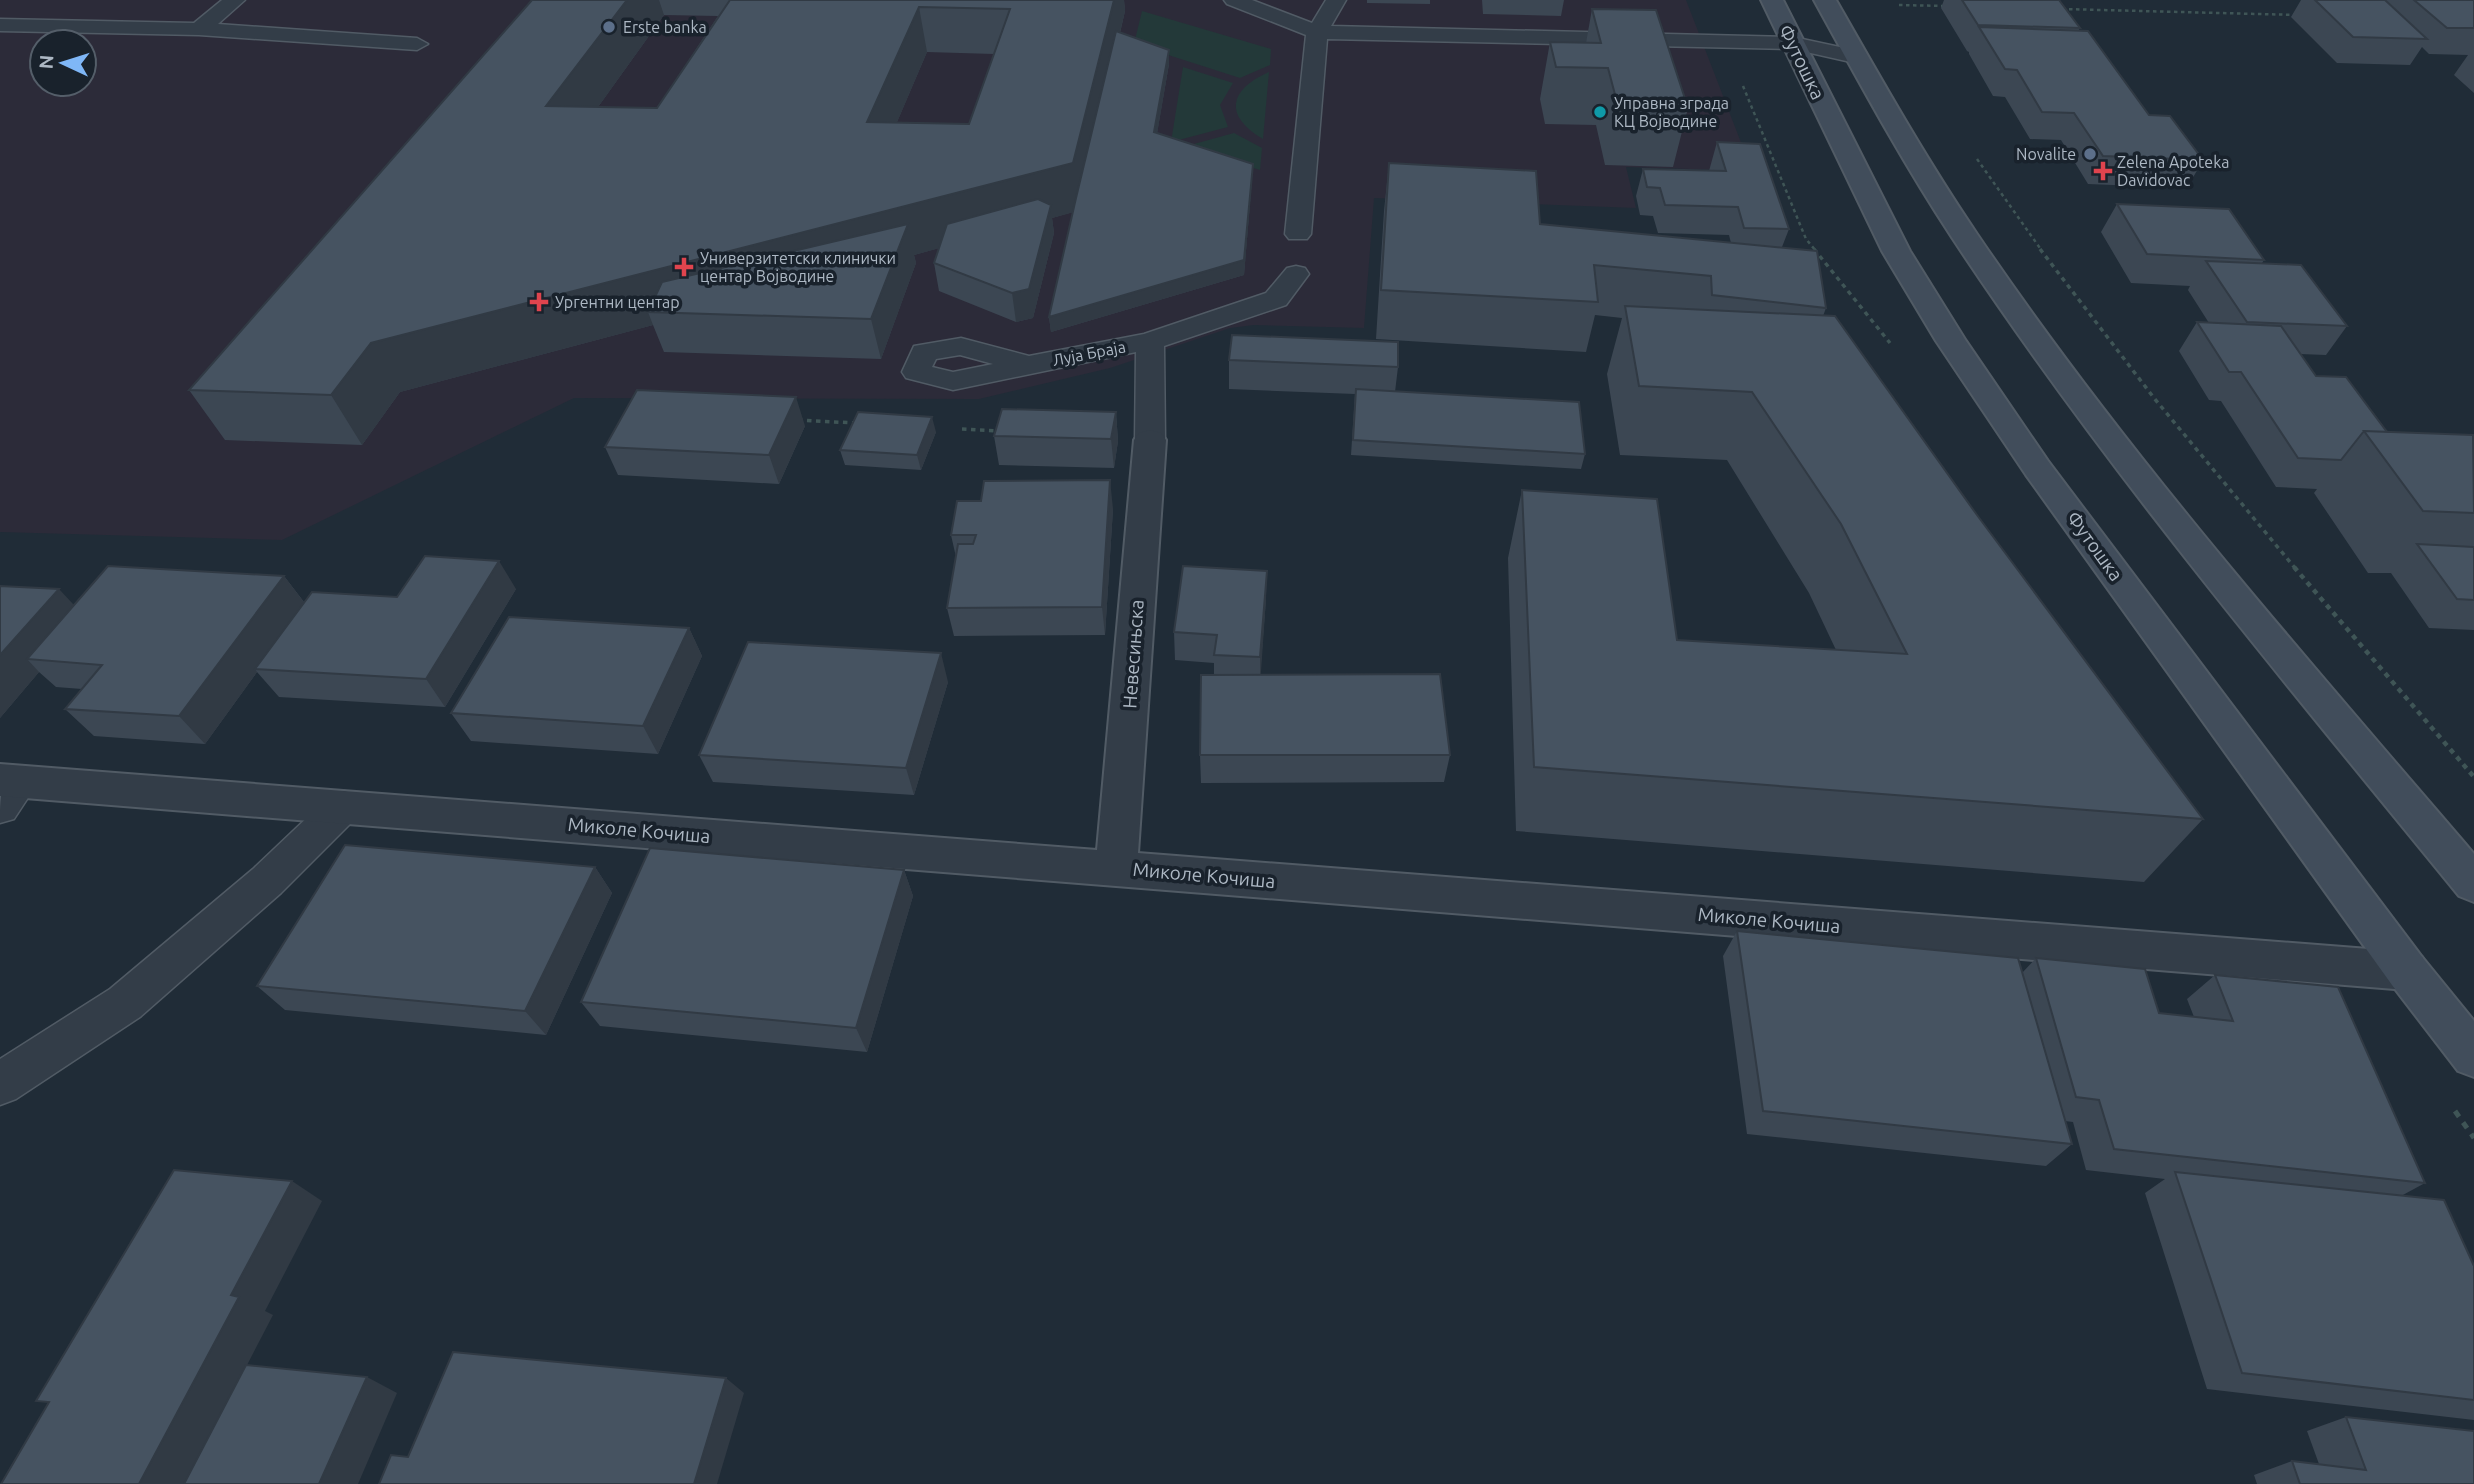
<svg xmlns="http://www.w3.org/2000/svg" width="2474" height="1484" font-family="Ubuntu,sans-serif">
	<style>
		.medical { fill: #2c2b39; fill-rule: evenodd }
		.green { fill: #233939 }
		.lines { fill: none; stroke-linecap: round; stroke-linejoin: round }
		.lane-casing { stroke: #515b65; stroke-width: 3 }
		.street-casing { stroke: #515b65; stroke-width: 4 }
		.secondary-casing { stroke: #515b65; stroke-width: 4 }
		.path-far3 { stroke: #3f5556; stroke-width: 2.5; stroke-dasharray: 3.5 3.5; stroke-linecap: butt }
		.path-far2 { stroke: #3f5556; stroke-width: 3.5; stroke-dasharray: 4.5 4.5; stroke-linecap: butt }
		.path-far1 { stroke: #3f5556; stroke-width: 4.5; stroke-dasharray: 5 5; stroke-linecap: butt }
		.path { stroke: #3f5556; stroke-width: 5; stroke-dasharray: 7 7; stroke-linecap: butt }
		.lane { fill: #333d48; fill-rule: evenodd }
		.street { fill: #333d48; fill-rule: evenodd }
		.secondary { fill: #414d5b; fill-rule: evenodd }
		.wall { fill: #3c4753; fill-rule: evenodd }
		.shaded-wall { fill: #313a44 }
		.building { fill: #465361; stroke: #313a44; stroke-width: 2; fill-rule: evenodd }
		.service-dot { fill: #5c6f8a; stroke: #19222c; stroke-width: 2.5 }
		.culture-dot { fill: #0f9aa8; stroke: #19222c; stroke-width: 2.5 }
		.health-dot { fill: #e0444e; stroke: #19222c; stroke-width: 2.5 }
		.labels { text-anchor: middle; stroke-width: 7; stroke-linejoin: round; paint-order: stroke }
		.far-poi-label { font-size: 16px; fill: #adb8c4; stroke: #19222c; text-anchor: start }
		.far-street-label { font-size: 16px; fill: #adb8c4; stroke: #19222c }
		.street-label { font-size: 19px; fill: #adb8c4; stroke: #19222c }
	</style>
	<rect width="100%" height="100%" fill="#202c37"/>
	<path class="medical" d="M 0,0 L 1686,0 L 1752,171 L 1626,167 L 1636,208 L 1374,198 L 1364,328 L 1254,325 L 1230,328 L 1110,368 L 979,399 L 574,398 L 282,540 L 0,532 ZM 42,42 L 84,42 L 84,84 L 42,84 Z"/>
	<path class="green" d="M 1142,11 L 1271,49 L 1270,65 L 1240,78 L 1134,44 Z
		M 1183,67 L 1233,83 L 1220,105 L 1228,127 L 1171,142 Z
		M 1269,72 L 1263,139 C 1224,116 1228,90 1269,72 Z
		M 1234,133 L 1262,148 L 1260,170 L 1183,147 Z"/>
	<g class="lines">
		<g class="lane-casing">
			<path id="lane" d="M 222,0 L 245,0 L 218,24 L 417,38 L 428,44 L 417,50 L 199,35 L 0,31 L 0,19 L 194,23 Z
				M 1224,0 L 1252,0 L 1312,23 L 1326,0 L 1346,0 L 1331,26 L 1793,37 L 1863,52 L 1866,57 L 1855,63 L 1793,49 L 1327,39 L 1311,234 L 1307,239 L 1289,239 L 1285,234 L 1306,35 L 1227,4 Z
				M 1296,266 L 1305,268 L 1309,274 L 1286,305 L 1164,346 L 1165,440 L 1161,447 L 1150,450 L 1139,447 L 1135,440 L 1136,352 L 953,390 L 906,378 L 902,372 L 914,346 L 961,338 L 1029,356 L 1144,334 L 1266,293 L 1287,268 ZM 960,355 L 993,364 L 953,372 L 932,367 L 936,359 Z
				M 20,766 L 33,770 L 39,781 L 14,819 L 0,823 C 0,799 0,775 20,766 Z
				M 344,791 L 357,795 L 363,806 L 357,817 L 281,893 L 140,1017 L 16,1099 L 0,1105 L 0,1059 L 110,989 L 253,869 L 331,795 Z"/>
		</g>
		<g class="street-casing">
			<path id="street" d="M 1150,430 L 1161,433 L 1166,440 L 1138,853 L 2407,952 L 2422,957 L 2429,971 L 2422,985 L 2407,990 L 0,796 L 0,764 L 1097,850 L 1134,440 L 1139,433 Z"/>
		</g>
		<g class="secondary-casing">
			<path id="secondary" d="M 1761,0 L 1783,0 L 1910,251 L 1966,341 L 2048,461 L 2422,957 L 2474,1021 L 2474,1077 L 2458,1071 L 2392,985 L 2026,475 L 1936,341 L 1882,251 Z
				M 1814,0 L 1836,0 C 1881,79 1926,159 1977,234 C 2126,454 2302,653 2474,854 L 2474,902 L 2459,896 C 2284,681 2104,468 1951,236 C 1901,160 1858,80 1814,0 Z"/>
		</g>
		<path class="path-far3" d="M 1899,5 L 1945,6
			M 2062,9 L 2298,15
			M 1743,86 L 1806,239 L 1816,251
			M 1977,159 L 2042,251"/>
		<path class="path-far2" d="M 1814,249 L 1890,343
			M 2040,249 L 2154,398 L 2295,568
			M 798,420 L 855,423
			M 962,429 L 999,431"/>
		<path class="path-far1" d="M 2294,567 L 2474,777"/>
		<path class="path" d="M 2455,1111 L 2474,1138"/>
		<use href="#lane" class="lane"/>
		<use href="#street" class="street"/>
		<use href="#secondary" class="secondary"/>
	</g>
	<path class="wall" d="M 532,0 L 1124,0 L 1125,11 L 1120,33 L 1169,50 L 1169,64 L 1157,133 L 1252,179 L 1244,275 L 1051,332 L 1049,317 L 1073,212 L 1052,218 L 1054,233 L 1033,318 L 1016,322 L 939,291 L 934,263 L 939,248 L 914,255 L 916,263 L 881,359 L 664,352 L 653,325 L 400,392 L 362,445 L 225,440 L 189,390 ZM 664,15 L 718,16 L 657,108 L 598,107 ZM 927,52 L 994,54 L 969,124 L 897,122 Z
		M 1367,0 L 1430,0 L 1430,4 L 1367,3 Z
		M 1482,0 L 1564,0 L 1561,16 L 1483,14 Z
		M 1944,0 L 2059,0 L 2080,28 L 2078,31 L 2149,115 L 2203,160 L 2187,188 L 2088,184 L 2061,140 L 2030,139 L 2005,97 L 1993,96 L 1969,54 L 1969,52 L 1967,51 L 1941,8 Z
		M 2301,0 L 2474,0 L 2474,93 L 2454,75 L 2468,55 L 2429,54 L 2422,47 L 2410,65 L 2337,63 L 2291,17 Z
		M 1592,9 L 1688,108 L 1673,167 L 1605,165 L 1596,125 L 1545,124 L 1540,99 L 1550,42 L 1586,43 Z
		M 1717,142 L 1789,229 L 1782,247 L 1826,308 L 1823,316 L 1977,515 L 2203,819 L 2144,882 L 1516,831 L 1508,558 L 1522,490 L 1677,640 L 1836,650 L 1809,593 L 1727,460 L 1620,455 L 1607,374 L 1622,318 L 1595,315 L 1586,352 L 1376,339 L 1384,211 L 1389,163 L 1540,224 L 1731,243 L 1729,235 L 1658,233 L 1653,216 L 1640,215 L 1636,196 L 1643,169 L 1709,171 Z
		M 2117,204 L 2264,260 L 2262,263 L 2347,326 L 2326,355 L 2300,354 L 2316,376 L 2387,432 L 2474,436 L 2474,630 L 2429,628 L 2391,573 L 2368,573 L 2314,493 L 2317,489 L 2276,487 L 2221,401 L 2209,400 L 2179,351 L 2197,322 L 2209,323 L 2188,290 L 2190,286 L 2131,283 L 2101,232 Z
		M 1229,360 L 1398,367 L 1395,392 L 1585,454 L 1581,469 L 1351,455 L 1355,394 L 1229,389 Z
		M 1116,412 L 1118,441 L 1114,468 L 999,465 L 994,436 Z
		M 805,426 L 779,484 L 618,475 L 605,447 Z
		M 936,432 L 921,470 L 845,465 L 840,450 Z
		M 1113,509 L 1105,635 L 954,636 L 947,608 L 956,557 L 951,535 Z
		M 284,576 L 304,602 L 516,589 L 445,707 L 279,697 L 257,672 L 205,744 L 94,736 L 65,709 L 82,689 L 56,687 L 39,672 L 0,718 L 0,586 L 74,605 Z
		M 1266,599 L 1260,675 L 1450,755 L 1444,782 L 1201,783 L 1200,755 L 1214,675 L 1214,663 L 1175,660 L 1174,632 Z
		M 689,628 L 702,656 L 658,754 L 471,741 L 451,713 Z
		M 948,682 L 914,795 L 713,782 L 699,755 Z
		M 595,867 L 612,893 L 546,1035 L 285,1010 L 257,986 Z
		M 904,870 L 913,896 L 867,1052 L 600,1026 L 581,1002 Z
		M 1737,931 L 2022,973 L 2036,958 L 2159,1013 L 2194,1017 L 2187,999 L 2215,975 L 2425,1183 L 2401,1196 L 2474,1266 L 2474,1420 L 2207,1389 L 2145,1193 L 2165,1179 L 2086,1170 L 2073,1122 L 2065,1121 L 2072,1144 L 2046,1166 L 1747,1134 L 1723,956 Z
		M 2346,1417 L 2474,1484 L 2257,1484 L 2254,1475 L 2292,1461 L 2319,1464 L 2307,1431 Z"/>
	<path class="shaded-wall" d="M 627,0 L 659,0 L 664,15 L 565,153 L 546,106 Z
		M 1114,0 L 1124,0 L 1125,11 L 1078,211 L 1052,218 L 1054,233 L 1033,318 L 1016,322 L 1012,293 L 1047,219 L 914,255 L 916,263 L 881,359 L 871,319 L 648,312 L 653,325 L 400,392 L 362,445 L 331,395 L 371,343 L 1073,163 Z
		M 919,7 L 927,52 L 877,169 L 867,122 Z
		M 1169,50 L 1169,64 L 1155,146 L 1154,132 Z
		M 1253,164 L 1252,179 L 1244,275 L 1051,332 L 1049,317 Z
		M 796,397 L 805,426 L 779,484 L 769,455 Z
		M 1116,412 L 1118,441 L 1114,468 L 1111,439 Z
		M 932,417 L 936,432 L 921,470 L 917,455 Z
		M 1110,480 L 1113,509 L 1105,635 L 1102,607 Z
		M 499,561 L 516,589 L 445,707 L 426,679 Z
		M 1267,571 L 1266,599 L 1260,686 L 1260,657 Z
		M 284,576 L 306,605 L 255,669 L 257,672 L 205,744 L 179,716 Z
		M 59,589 L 86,618 L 27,659 L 39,672 L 0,718 L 0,655 Z
		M 689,628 L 702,656 L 658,754 L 643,726 Z
		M 941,653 L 948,682 L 914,795 L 906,768 Z
		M 595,867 L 612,893 L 546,1035 L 525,1011 Z
		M 904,870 L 913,896 L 867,1052 L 856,1028 Z
		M 292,1181 L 322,1201 L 265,1311 L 273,1315 L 185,1484 L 139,1484 L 231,1295 Z
		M 367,1377 L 397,1393 L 358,1484 L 319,1484 Z
		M 726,1378 L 744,1393 L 717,1484 L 694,1484 Z"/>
	<path class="building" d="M 532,0 L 627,0 L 546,106 L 657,108 L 730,0 L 1114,0 L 1073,163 L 371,343 L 331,395 L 189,390 ZM 919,7 L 1010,9 L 969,124 L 867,122 Z
		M 1962,0 L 2059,0 L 2080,28 L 1978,25 Z
		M 2315,0 L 2385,0 L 2427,39 L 2353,37 Z
		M 2414,0 L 2474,0 L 2474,28 L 2447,28 Z
		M 1592,9 L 1656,10 L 1688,108 L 1618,106 L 1608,68 L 1556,67 L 1550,42 L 1601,43 Z
		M 1979,27 L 2088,31 L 2149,115 L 2170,116 L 2203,160 L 2103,156 L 2074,113 L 2042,112 L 2017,70 L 2005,69 Z
		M 1116,31 L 1169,50 L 1154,132 L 1253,164 L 1244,260 L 1049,317 L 1076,198 Z
		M 1717,142 L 1760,144 L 1789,229 L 1744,228 L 1738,207 L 1665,205 L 1660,188 L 1647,187 L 1643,169 L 1726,171 Z
		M 1389,163 L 1536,171 L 1540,224 L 1817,251 L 1826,308 L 1712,295 L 1711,276 L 1594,265 L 1598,302 L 1381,290 Z
		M 1038,199 L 1051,205 L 1029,289 L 1012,293 L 934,263 L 947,224 Z
		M 2117,204 L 2229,209 L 2264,260 L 2147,254 Z
		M 908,224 L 871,319 L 648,312 L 662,282 Z
		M 2206,261 L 2301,265 L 2347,326 L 2247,322 Z
		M 1625,306 L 1835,316 L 1977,515 L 2203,819 L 1534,767 L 1522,490 L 1657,499 L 1677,640 L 1907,654 L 1841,524 L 1752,392 L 1639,386 Z
		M 2197,322 L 2281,326 L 2316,376 L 2346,377 L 2387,432 L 2364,431 L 2341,460 L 2298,458 L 2241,372 L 2229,372 Z
		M 1232,335 L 1398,342 L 1398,367 L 1229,360 Z
		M 1356,389 L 1579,402 L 1585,454 L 1353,440 Z
		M 637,390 L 796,397 L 769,455 L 605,447 Z
		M 1002,409 L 1116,412 L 1111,439 L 994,436 Z
		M 858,412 L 932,417 L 917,455 L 840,450 Z
		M 2364,431 L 2473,435 L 2474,513 L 2423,511 Z
		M 1110,480 L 1102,607 L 947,608 L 958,544 L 973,544 L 976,535 L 951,535 L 957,501 L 981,501 L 984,481 Z
		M 2417,544 L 2474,547 L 2474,600 L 2457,599 Z
		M 425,556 L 499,561 L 426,679 L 255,669 L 312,592 L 397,597 Z
		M 108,566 L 284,576 L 179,716 L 65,709 L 102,665 L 27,659 Z
		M 1183,566 L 1267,571 L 1260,657 L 1214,655 L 1217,635 L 1174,632 Z
		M 0,586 L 59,589 L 0,655 Z
		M 509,617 L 689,628 L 643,726 L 451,713 Z
		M 748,642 L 941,653 L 906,768 L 699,755 Z
		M 1440,674 L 1450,755 L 1200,755 L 1201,675 Z
		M 345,845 L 595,867 L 525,1011 L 257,986 Z
		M 650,848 L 904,870 L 856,1028 L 581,1002 Z
		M 1737,931 L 2018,958 L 2072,1144 L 1763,1111 Z
		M 2036,958 L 2145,969 L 2159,1013 L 2233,1021 L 2215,975 L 2338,987 L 2425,1183 L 2114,1149 L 2099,1100 L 2076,1097 Z
		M 174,1170 L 292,1181 L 231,1295 L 239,1297 L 139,1484 L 1,1484 L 49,1402 L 36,1401 Z
		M 2175,1172 L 2444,1200 L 2474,1266 L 2474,1400 L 2242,1373 Z
		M 453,1352 L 726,1378 L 694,1484 L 379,1484 L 391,1455 L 408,1457 Z
		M 246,1365 L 367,1377 L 319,1484 L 184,1484 Z
		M 2346,1417 L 2474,1431 L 2474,1484 L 2300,1484 L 2292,1461 L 2366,1470 Z"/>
	<g class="service-dot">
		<circle cx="609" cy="27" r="7"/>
		<circle cx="2090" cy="154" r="7"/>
	</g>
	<circle class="culture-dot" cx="1600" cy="112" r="7"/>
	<g class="health-dot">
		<path d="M2099.5 160.5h7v7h7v7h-7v7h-7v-7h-7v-7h7z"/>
		<path d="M680.5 256.5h7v7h7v7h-7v7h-7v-7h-7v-7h7z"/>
		<path d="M535.5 291.5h7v7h7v7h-7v7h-7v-7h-7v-7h7z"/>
	</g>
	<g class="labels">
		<g class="far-poi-label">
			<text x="623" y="33">Erste banka</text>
			<text x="1614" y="109">Управна зграда<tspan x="1614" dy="18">КЦ Војводине</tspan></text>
			<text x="2076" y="160" text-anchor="end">Novalite</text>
			<text x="2117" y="168">Zelena Apoteka<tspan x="2117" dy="18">Davidovac</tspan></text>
			<text x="700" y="264">Универзитетски клинички<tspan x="700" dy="18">центар Војводине</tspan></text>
			<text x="555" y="308">Ургентни центар</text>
		</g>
		<g class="far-street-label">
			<text transform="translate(1089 353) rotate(-11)" y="6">Луја Браја</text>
		</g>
		<g class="street-label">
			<text transform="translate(1802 62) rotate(64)" y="7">Футошка</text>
			<text transform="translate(2095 546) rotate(54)" y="7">Футошка</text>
			<text transform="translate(1133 654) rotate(-86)" y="7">Невесињска</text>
			<text transform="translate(639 830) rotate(5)" y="7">Миколе Кочиша</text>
			<text transform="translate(1204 875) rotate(5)" y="7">Миколе Кочиша</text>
			<text transform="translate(1769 920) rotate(5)" y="7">Миколе Кочиша</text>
		</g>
	</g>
	<g transform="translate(63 63) rotate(274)"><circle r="33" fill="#19222c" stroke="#545e69" stroke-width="2"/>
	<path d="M0-5L12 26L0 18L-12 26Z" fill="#7fb7f7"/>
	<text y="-10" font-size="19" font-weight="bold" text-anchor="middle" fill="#adb8c4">N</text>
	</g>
</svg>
